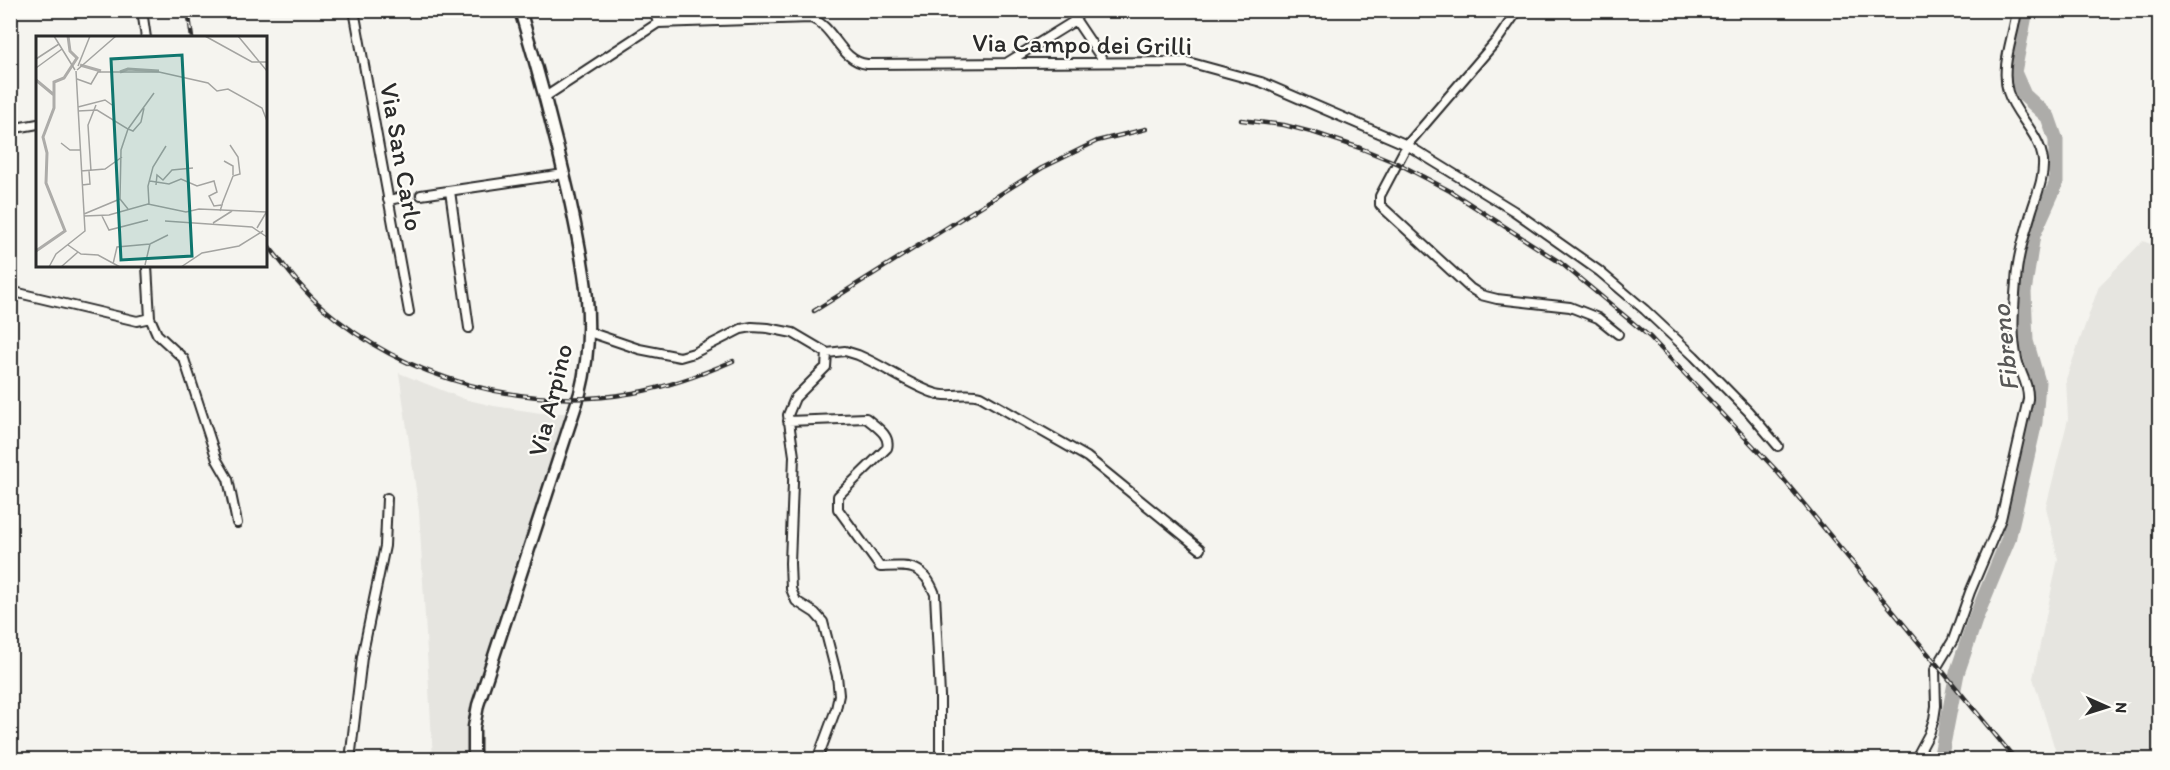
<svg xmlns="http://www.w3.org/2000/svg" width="2170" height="770" font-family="Itim,sans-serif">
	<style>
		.built { fill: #e6e5e0 }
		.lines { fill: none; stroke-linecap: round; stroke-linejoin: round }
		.river { stroke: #adaca9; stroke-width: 15 }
		.street-tunnel { stroke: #cdccc8; stroke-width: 8; stroke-dasharray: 8 4; stroke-linecap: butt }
		.street-casing { stroke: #2b2b2b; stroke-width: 12 }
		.secondary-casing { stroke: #2b2b2b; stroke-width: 15 }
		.street { stroke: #fdfcf7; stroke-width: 8 }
		.secondary { stroke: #fdfcf7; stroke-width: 10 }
		.rail-casing { stroke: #2b2b2b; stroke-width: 4.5 }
		.rail { stroke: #fdfcf7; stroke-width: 2; stroke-dasharray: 7; stroke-linecap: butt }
		.labels { text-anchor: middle; stroke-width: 4.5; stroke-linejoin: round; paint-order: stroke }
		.street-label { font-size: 26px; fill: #2b2b2b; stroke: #fdfcf7 }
		.water-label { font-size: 27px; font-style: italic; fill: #585857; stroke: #fdfcf7 }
		.inset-river { fill: none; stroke: #adaca9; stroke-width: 3 }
		.inset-road { fill: none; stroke: #a4a4a1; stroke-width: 1.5 }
		.view { fill: #0f766e; fill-opacity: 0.15; stroke: #0f766e; stroke-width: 3 }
		.inset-edge { fill: none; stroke: #2b2b2b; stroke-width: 3 }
	</style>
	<rect width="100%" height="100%" fill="#f5f4ef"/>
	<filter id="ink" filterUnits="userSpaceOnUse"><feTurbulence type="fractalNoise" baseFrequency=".0167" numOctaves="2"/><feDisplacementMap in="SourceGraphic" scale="12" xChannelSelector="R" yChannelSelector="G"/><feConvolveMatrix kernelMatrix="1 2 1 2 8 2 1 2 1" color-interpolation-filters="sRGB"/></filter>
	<g filter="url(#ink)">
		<path class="built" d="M 2143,241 L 2160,248 L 2159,759 L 2058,759 L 2033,678 L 2058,559 L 2046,507 L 2068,419 L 2066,379 L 2099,286 Z
			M 399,373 L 464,399 L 494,406 L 541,413 L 569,413 L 475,703 L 471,759 L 433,759 L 419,511 Z"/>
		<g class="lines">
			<path class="river" d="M 1940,760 L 1957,673 L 1976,617 L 2008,540 L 2035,422 L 2038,382 L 2026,341 L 2024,292 L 2033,235 L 2056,184 L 2056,140 L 2048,117 L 2024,95 L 2014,72 L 2026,10"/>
			<path class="street-tunnel" d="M 399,198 L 421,195"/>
			<g class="street-casing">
				<path id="street" d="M 142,10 L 146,38
					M 354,10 L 409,312
					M 1069,10 L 1104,62
					M 658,23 L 811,18 C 835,27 840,61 867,64 L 1188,62 L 1261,82 L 1407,145 L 1498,39 L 1518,10
					M 1008,62 L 1076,20
					M 545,97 L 658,23 L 654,10
					M 10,129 L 38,124
					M 450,191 L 469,328
					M 421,195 L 564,174
					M 388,200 L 399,198
					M 147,266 L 150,318 L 157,334 L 184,359 L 217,460 L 228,479 L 237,523
					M 10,291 L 137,321 L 150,318
					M 589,332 L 639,349 L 680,357 L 694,353 L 741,329 L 752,327 L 768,328 L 793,333 L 827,353 L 845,351 L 858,355 C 884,366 908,384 934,393 C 950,399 965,391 980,396 L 1087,457 L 1200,549
					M 1618,334 L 1598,318 L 1570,307 L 1497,299 L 1481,295 L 1470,288 L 1380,205 L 1380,196 L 1407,145 L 1514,211 L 1599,271 L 1645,310 L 1694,356 L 1748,411 L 1778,446
					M 788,421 L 866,418 C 875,426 891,435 887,448 L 838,496 L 838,509 L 880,567 C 909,566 923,563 935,594 L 940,696 L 940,760
					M 350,760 L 362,657 L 385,546 L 387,498
					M 817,760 L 836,709 L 839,695 L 837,676 L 823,622 L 815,613 L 796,601 L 791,589 L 790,563 L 794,456 L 788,415 L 795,398 L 826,367 L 827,353
					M 1915,760 L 1929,734 L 1934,719 L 1936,706 L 1935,670 L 1953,640 L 1970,592 L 2001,519 L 2028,399 C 2029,384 2020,373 2017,359 C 2011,334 2014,307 2016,282 C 2017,257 2025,234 2032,210 C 2037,194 2044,178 2043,161 C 2040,133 2016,117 2008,92 C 2000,66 2014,36 2017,10"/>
			</g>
			<g class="secondary-casing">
				<path id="secondary" d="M 474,760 L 474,727 L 478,705 L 580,393 C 598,323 583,261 568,191 C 554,130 538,70 520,10"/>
			</g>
			<use href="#street" class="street"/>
			<use href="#secondary" class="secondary"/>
			<g class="rail-casing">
				<path id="rail" d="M 188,10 L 192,38
					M 1241,120 L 1284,125 L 1315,133 L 1360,148 L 1399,164 L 1450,191 L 1561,263 L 1650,337 L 1775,469 L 2016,760
					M 266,243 C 284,265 301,289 323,308 C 406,380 525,412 633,393 C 667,387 701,375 733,361
					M 814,311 L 1042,168 L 1097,141 L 1146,129"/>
			</g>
			<use href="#rail" class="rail"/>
		</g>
	</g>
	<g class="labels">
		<g class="street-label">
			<text transform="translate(1082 44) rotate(1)" y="9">Via Campo dei Grilli</text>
			<text transform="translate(402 157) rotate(80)" y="9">Via San Carlo</text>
			<text transform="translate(550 400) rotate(-76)" y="9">Via Arpino</text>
		</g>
		<g class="water-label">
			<text transform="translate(2005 348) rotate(-96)" y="9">Fibreno</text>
		</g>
	</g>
	<g transform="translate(36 36)">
		<rect width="231" height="231" fill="#f5f4ef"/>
		<path class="inset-river" d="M 44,29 L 65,35M 84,36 L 92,33 L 123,35M 0,44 L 18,59M 0,215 L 29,195 L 10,147 L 11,117 L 7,101 L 18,72 L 18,46 L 28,42 L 41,22 L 34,15 L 32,0"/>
		<path class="inset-road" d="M 18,0 L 39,34M 169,0 L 216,26 L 231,26M 202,0 L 231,35M 0,23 L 23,8M 42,30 L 54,0M 0,32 L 26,13M 41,34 L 80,0M 41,43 L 55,48 L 62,36 L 123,36 L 172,47 L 181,55 L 192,53 L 226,72 L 231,85M 42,71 L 69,64 L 76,69M 108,72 L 105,86 L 97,95 L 92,93 L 118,57M 42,75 L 61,74 L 92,93 L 85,114 L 84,163M 25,107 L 34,114 L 44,114M 188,125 L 197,130 L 197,139M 45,135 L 69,133 L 86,121M 55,135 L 52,89 L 60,69M 114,145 L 133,148 L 145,143 L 161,150 L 178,145 L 181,156 L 173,160 L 178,170 L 186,169 L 184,175M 46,149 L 54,148 L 53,135M 120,149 L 121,139 L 127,144 L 136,134 L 157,132M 113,168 L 112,150 L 117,131 L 130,110M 186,168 L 197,140 L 204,138 L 202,121 L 194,109M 48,178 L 84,163 L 92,173M 48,180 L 73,179 L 112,168 L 150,176 L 163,173 L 231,176M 66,180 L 73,194 L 112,184M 129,185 L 216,191 L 231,201M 177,187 L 196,175M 221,192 L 231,175M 32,209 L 45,218 L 62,219 L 84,231M 77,228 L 81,211 L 114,208 L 132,199M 109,229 L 114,208M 13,231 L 20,218 L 49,195 L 40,35M 25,231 L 42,216M 145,231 L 166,217 L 203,210 L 227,195"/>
		<path class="view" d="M 146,19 L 156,220 L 85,224 L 75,23 Z"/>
		<rect width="231" height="231" class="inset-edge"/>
	</g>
	<rect width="2170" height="770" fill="none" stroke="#fdfcf7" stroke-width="36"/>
	<rect x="18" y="18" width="2134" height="734" fill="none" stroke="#2b2b2b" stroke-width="2" filter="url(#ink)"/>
	<g transform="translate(2107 707) rotate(93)" stroke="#fdfcf7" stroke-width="4.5" paint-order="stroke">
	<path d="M0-4.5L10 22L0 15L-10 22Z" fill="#2b2b2b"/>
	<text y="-9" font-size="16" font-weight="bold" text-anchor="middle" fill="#2b2b2b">N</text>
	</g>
</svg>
